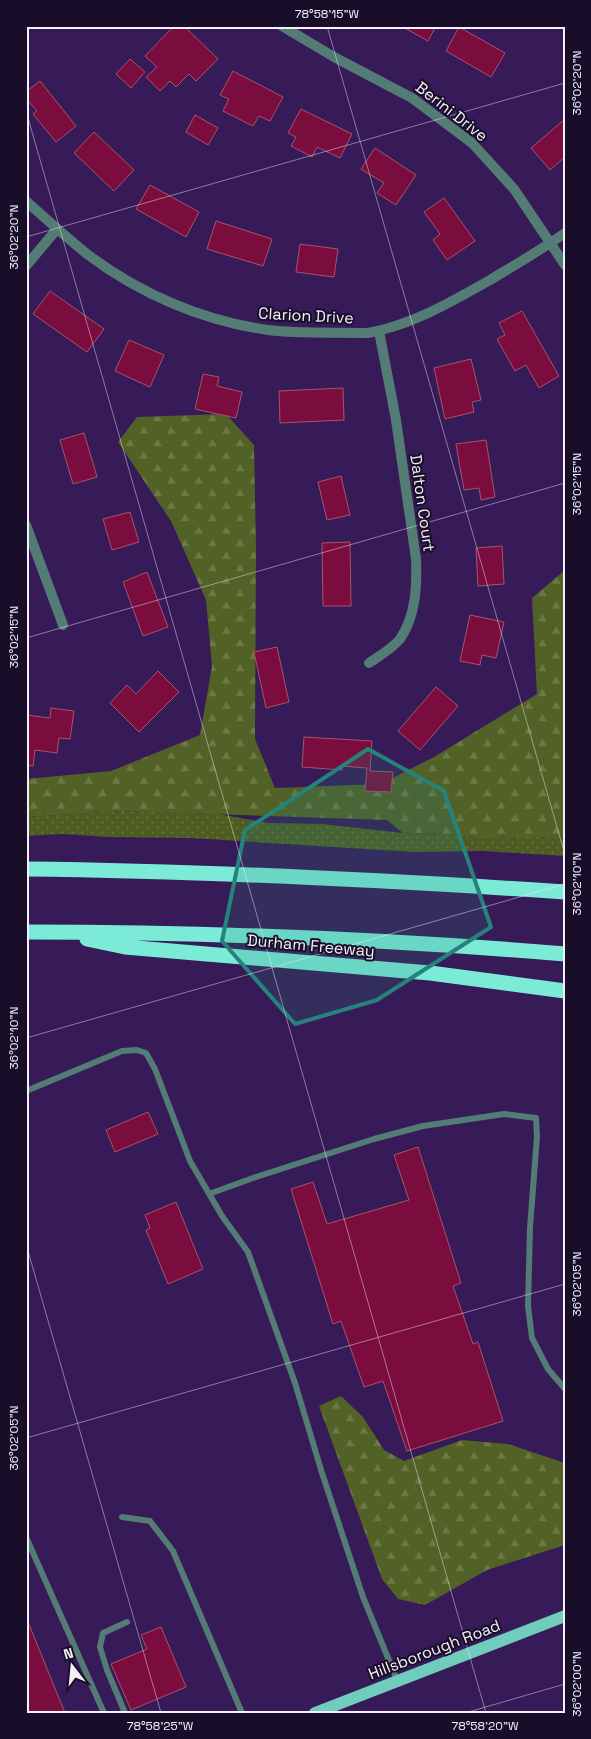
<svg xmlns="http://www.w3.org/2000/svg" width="591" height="1739" font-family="'Space Grotesk',sans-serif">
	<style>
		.grass { fill: url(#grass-dots) }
		.forest { fill: url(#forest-firs) }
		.building { fill: #7a0d3e; stroke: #a4556d }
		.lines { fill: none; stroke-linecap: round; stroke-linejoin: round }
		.service { stroke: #527c74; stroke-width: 6 }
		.minor { stroke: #527c74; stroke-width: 10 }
		.primary { stroke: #70ccbc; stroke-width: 12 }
		.motorway { stroke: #7bebd8; stroke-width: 15 }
		.marked { fill: #26827c; fill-opacity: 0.2; stroke: #26827c; stroke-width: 4; stroke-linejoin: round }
		.ticks { fill: none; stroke: #f4f1f9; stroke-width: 1; stroke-opacity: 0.45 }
		.labels { text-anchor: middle; stroke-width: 4; stroke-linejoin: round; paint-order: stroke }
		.street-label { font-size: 16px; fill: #f4f1f9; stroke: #190e29 }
		.neatline { fill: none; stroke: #f4f1f9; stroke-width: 2 }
		.ticks-label { font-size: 12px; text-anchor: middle; fill: #f4f1f9 }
	</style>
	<defs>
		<pattern id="grass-dots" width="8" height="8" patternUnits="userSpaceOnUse" patternTransform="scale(1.25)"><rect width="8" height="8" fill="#4e5c21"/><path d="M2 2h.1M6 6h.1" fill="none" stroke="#687442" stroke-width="1.8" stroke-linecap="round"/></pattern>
		<pattern id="forest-firs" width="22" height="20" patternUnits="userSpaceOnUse" patternTransform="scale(1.25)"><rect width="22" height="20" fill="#526125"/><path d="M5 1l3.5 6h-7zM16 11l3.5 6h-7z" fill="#6c7845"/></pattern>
	</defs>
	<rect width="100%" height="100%" fill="#371a58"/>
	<path class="grass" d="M 123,811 L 218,814 L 268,823 L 322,824 L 403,833 L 455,834 L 480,840 L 508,837 L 540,837 L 565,840 L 565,856 L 483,851 L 414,852 L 191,838 L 107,837 L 63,834 L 26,836 L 26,817 Z"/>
	<path class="forest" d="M 226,414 L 254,445 L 256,546 L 255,739 L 275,788 L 381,784 L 434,757 L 537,694 L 532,598 L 565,570 L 565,840 L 540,837 L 508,837 L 480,840 L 455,834 L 403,833 L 387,820 L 123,811 L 26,817 L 26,779 L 111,771 L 200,735 L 212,666 L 206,600 L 171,521 L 118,442 L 137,417 Z
		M 341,1396 L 363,1417 L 384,1450 L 404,1461 L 462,1440 L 508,1444 L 565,1463 L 565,1545 L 487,1570 L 425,1605 L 398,1599 L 382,1579 L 319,1406 Z"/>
	<path class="building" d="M 174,26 L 184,26 L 218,59 L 196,81 L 189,74 L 176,87 L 170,81 L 160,91 L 146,77 L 157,67 L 145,56 Z
		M 401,26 L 436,26 L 428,41 Z
		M 459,27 L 505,53 L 491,77 L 446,51 Z
		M 130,59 L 145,72 L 131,88 L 116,74 Z
		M 233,71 L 283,97 L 270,121 L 259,116 L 253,126 L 223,111 L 229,99 L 220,95 Z
		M 40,81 L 76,126 L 56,142 L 33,114 L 37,111 L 26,98 L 26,92 Z
		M 301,109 L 352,134 L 340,158 L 317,147 L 312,157 L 291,146 L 296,137 L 288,133 Z
		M 195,115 L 218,128 L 208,145 L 186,132 Z
		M 565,119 L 565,157 L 550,170 L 531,148 Z
		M 94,132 L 134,170 L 114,191 L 74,153 Z
		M 375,148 L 416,175 L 396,205 L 377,193 L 384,183 L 361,169 Z
		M 150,185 L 199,212 L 186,237 L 136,209 Z
		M 444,198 L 475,241 L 447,260 L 433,240 L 440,234 L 424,212 Z
		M 216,221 L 272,239 L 263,266 L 207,249 Z
		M 300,244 L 338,249 L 334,277 L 296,272 Z
		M 50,291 L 104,329 L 87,352 L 33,314 Z
		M 522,311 L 559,376 L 539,388 L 526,365 L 515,371 L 497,339 L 505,335 L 499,323 Z
		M 129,340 L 164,355 L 150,387 L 115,371 Z
		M 471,359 L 481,400 L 472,402 L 474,412 L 445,419 L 434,368 Z
		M 203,374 L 219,377 L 217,386 L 242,392 L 236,418 L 195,409 Z
		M 343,388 L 344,420 L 280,423 L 279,391 Z
		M 84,433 L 97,477 L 73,484 L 60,440 Z
		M 486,440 L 495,497 L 481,500 L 479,488 L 464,490 L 456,444 Z
		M 341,476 L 350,515 L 327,520 L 318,482 Z
		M 130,512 L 139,542 L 112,550 L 103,519 Z
		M 350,542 L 351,606 L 323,606 L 322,543 Z
		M 502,546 L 504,584 L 478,586 L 476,548 Z
		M 147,572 L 168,627 L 143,636 L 123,582 Z
		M 470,615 L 504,622 L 496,658 L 482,655 L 480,665 L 460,661 Z
		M 277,647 L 289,702 L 266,708 L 254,652 Z
		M 158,671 L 179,692 L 139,732 L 110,703 L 127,685 L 136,694 Z
		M 436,687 L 458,706 L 420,750 L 398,731 Z
		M 51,708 L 74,711 L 70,739 L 59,738 L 57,753 L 35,750 L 33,766 L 26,765 L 26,715 L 50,718 Z
		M 304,737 L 372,741 L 370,771 L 393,772 L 391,792 L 365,791 L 367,768 L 342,766 L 342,770 L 302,767 Z
		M 148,1112 L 158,1134 L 115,1152 L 106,1130 Z
		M 418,1147 L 461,1283 L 453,1286 L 473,1344 L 478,1342 L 503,1421 L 407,1451 L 383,1381 L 364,1387 L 341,1321 L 333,1324 L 291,1189 L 313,1182 L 327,1224 L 409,1200 L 394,1155 Z
		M 176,1202 L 203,1269 L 168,1284 L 146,1230 L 150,1228 L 145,1215 Z
		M 26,1617 L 65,1713 L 26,1713 Z
		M 161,1627 L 186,1687 L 131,1710 L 111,1664 L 147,1649 L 141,1635 Z"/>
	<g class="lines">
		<path class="service" d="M 26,1091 L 122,1051 L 137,1050 L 146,1053 L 155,1069 L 190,1161 L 222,1216 L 248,1252 L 295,1383 L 322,1473 L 363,1597 L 397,1680
			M 209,1194 L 253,1178 L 374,1139 L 423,1126 L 504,1114 L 536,1118 L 537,1136 L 530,1228 L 528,1306 L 532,1338 L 548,1369 L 565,1389
			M 122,1517 L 150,1521 L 173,1551 L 242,1713
			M 26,1537 L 104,1713
			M 125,1713 L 107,1670 L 100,1647 L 103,1633 L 127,1622"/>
		<path class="minor" d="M 282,26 L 334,57 L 412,98 L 472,143 L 514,189 L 565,265
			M 26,201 C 46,219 66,237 87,254 C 140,294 203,321 268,330 C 301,334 335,332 368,333 C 412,325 451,302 490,280 C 515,265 541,250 565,233
			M 26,266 L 57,229
			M 26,525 L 63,625
			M 369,663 C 379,656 392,649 400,639 C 416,616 417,586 416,559 L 396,420 L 379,331"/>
		<path class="primary" d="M 315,1713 L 565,1616"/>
		<path class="motorway" d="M 26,869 C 206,871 386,880 565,892
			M 26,932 C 206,932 386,939 565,954
			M 87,939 L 125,947 L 430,973 L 565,991"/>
	</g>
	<path class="marked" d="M 368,749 L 444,791 L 491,927 L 377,1000 L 295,1024 L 222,941 L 245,830 Z"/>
	<path class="ticks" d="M 327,26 L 565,855M 26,111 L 486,1713M 26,237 L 565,83M 26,638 L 565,483M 26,1038 L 565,884M 26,1244 L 161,1713M 26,1438 L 565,1284M 465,1713 L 565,1684"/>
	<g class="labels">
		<g class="street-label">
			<text transform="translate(452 111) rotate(38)" y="6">Berini Drive</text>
			<text transform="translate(306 315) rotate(3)" y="6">Clarion Drive</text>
			<text transform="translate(423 503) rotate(82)" y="6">Dalton Court</text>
			<text transform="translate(311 945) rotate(5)" y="6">Durham Freeway</text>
			<text transform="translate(434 1649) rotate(-21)" y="6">Hillsborough Road</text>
		</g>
	</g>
	<rect width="591" height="1739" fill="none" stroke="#190e29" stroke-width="55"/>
	<g transform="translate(72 1666) rotate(344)" stroke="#190e29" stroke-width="4" paint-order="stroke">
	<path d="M0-4L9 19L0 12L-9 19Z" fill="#f4f1f9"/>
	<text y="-8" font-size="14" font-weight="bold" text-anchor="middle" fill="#f4f1f9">N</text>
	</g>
	<rect x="28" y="28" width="536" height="1684" class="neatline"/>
	<g class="ticks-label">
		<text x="327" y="18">78°58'15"W</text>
		<text transform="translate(577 83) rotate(-90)" y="4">36°02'20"N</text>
		<text transform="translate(14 237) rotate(-90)" y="4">36°02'20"N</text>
		<text transform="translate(577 484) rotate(-90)" y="4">36°02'15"N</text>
		<text transform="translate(14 637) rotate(-90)" y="4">36°02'15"N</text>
		<text transform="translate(577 884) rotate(-90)" y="4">36°02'10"N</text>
		<text transform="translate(14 1038) rotate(-90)" y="4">36°02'10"N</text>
		<text transform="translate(577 1284) rotate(-90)" y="4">36°02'05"N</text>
		<text transform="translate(14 1438) rotate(-90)" y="4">36°02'05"N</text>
		<text transform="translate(577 1684) rotate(-90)" y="4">36°02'00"N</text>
		<text x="160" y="1730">78°58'25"W</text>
		<text x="485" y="1730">78°58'20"W</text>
	</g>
</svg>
